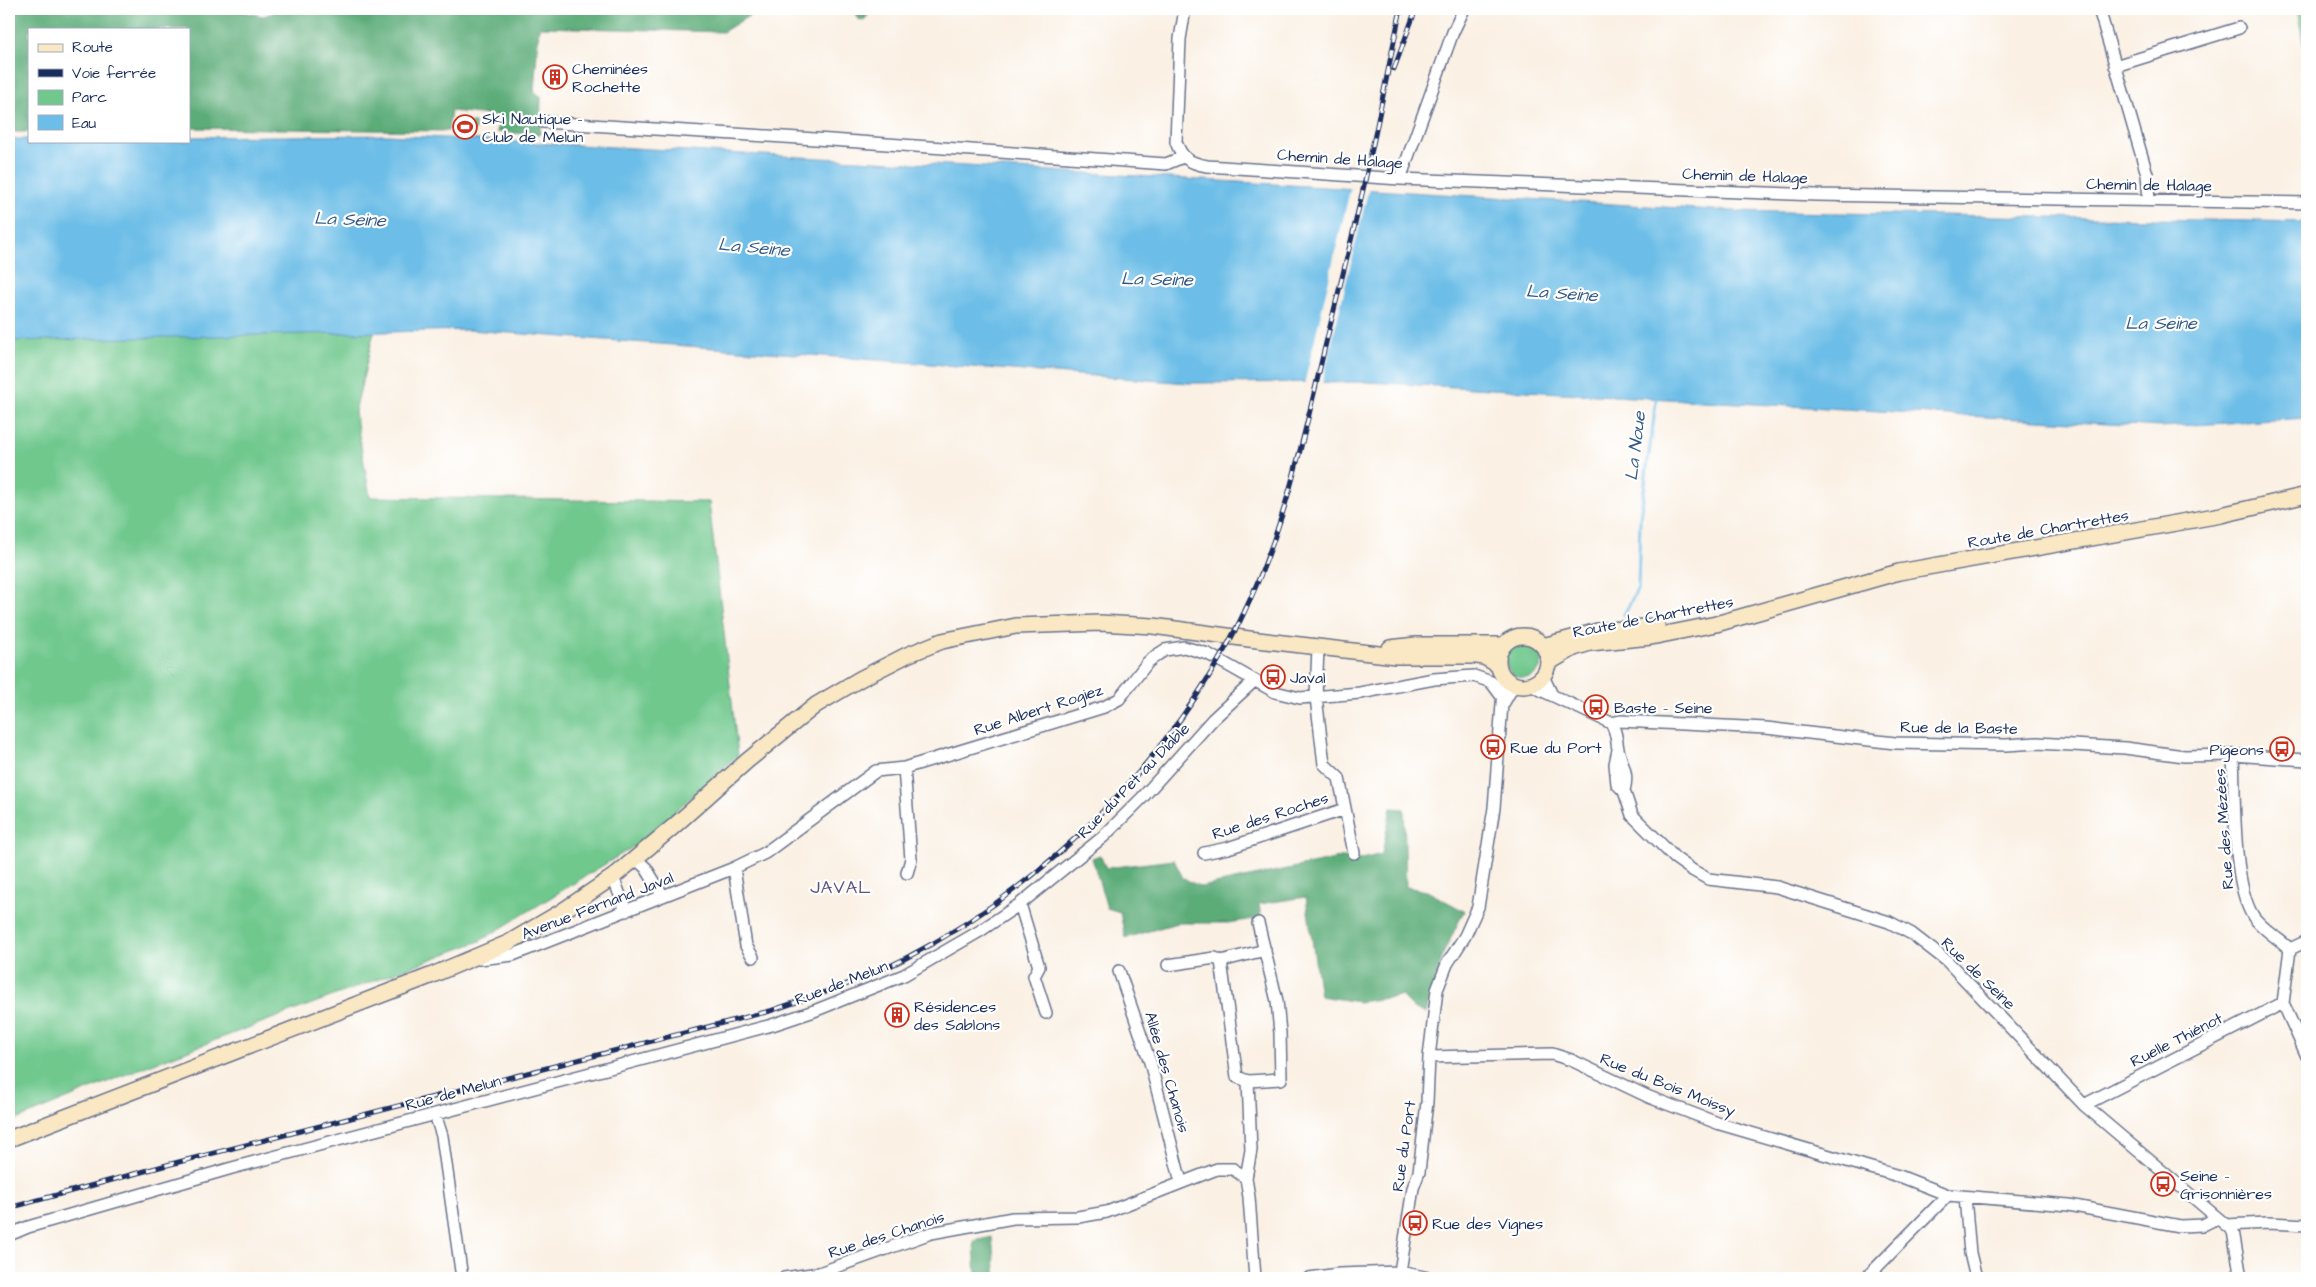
<svg xmlns="http://www.w3.org/2000/svg" width="2316" height="1287" font-family="'Architects Daughter',sans-serif">
	<style>
		.green { fill: #70c88d; stroke: #467c76 }
		.forest { fill: #5cac78; stroke: #3c6e6b }
		.water { fill: #6cbde7; stroke: #4476a2 }
		.pier { fill: #faf0e3 }
		.lines { fill: none; stroke-linecap: round; stroke-linejoin: round }
		.stream { stroke: #6cbde7; stroke-width: 3 }
		.minor-casing { stroke: #69738d; stroke-width: 14 }
		.secondary-casing { stroke: #69738d; stroke-width: 18 }
		.minor { stroke: #fff; stroke-width: 11 }
		.secondary { stroke: #fae7c3; stroke-width: 15 }
		.rail-casing { stroke: #1b2f5e; stroke-width: 5 }
		.rail { stroke: #fff; stroke-width: 3; stroke-dasharray: 9; stroke-linecap: butt }
		.labels { text-anchor: middle; stroke-width: 4.5; stroke-linejoin: round; paint-order: stroke }
		.poi-label { font-size: 16px; fill: #1b2f5e; stroke: #fff; text-anchor: start }
		.street-label { font-size: 16px; fill: #1b2f5e; stroke: #fff }
		.water-label { font-size: 18px; font-style: italic; fill: #335a87; stroke: #fff }
		.neighbourhood-label { font-size: 18px; letter-spacing: 1px; fill: #5f5380; stroke: #fff }
	</style>
	<rect width="100%" height="100%" fill="#fff"/>
	<filter id="ink" filterUnits="userSpaceOnUse"><feTurbulence type="fractalNoise" baseFrequency=".02" numOctaves="2"/><feDisplacementMap in="SourceGraphic" scale="10" xChannelSelector="R" yChannelSelector="G"/><feConvolveMatrix kernelMatrix="1 2 1 2 8 2 1 2 1" color-interpolation-filters="sRGB"/></filter>
	<filter id="wash" filterUnits="userSpaceOnUse"><feTurbulence type="fractalNoise" baseFrequency=".0096" numOctaves="4" result="noise"/><feDisplacementMap in="SourceGraphic" scale="20" xChannelSelector="R" yChannelSelector="G"/><feGaussianBlur stdDeviation="1.12" result="paint"/><feColorMatrix in="noise" values="0 0 0 0 0 0 0 0 0 0 0 0 0 0 0 0 0 1.4 0 .05"/><feComposite in="paint" operator="in"/></filter>
	<g filter="url(#wash)">
		<rect width="100%" height="100%" fill="#faf0e3"/>
		<path class="green" d="M 2297,9 L 2307,9 L 2307,63 Z
			M 456,123 L 475,123 L 475,131 L 456,130 Z
			M 374,332 L 355,412 L 370,497 L 709,502 L 738,755 L 641,842 L 480,941 L 141,1068 L 9,1123 L 9,340 Z
			M1506 660a18 18 0 1 1 36 0a18 18 0 1 1-36 0Z"/>
		<path class="forest" d="M 9,9 L 230,9 L 263,16 L 285,9 L 760,9 L 723,32 L 539,27 L 534,91 L 541,97 L 540,135 L 497,132 L 499,116 L 451,111 L 448,131 L 189,128 L 189,29 L 29,29 L 29,132 L 9,132 Z
			M 806,9 L 869,9 L 869,14 L 864,20 L 858,19 L 855,11 L 821,12 Z
			M 1391,808 L 1404,809 L 1406,887 L 1427,891 L 1464,911 L 1443,954 L 1426,1013 L 1413,1008 L 1401,996 L 1359,1002 L 1320,996 L 1306,897 L 1259,904 L 1261,918 L 1228,923 L 1177,923 L 1125,938 L 1120,912 L 1107,908 L 1092,858 L 1100,855 L 1106,868 L 1174,860 L 1183,878 L 1201,887 L 1345,857 L 1357,860 L 1382,854 Z
			M 992,1237 L 996,1278 L 976,1278 L 974,1241 Z"/>
		<path class="water" d="M 388,135 L 932,164 L 1731,211 L 2307,222 L 2307,418 L 2161,427 L 1367,382 L 1189,383 L 469,330 L 9,341 L 9,139 L 29,139 L 29,141 L 189,141 L 189,137 Z"/>
		<path class="pier" d="M 1351,186 L 1369,187 L 1322,384 L 1304,385 Z"/>
		<g class="lines">
			<path class="stream" d="M 1624,615 L 1638,588 L 1640,519 L 1657,395"/>
		</g>
	</g>
	<g filter="url(#ink)">
		<g class="lines">
			<g class="minor-casing">
				<path id="minor" d="M 1185,9 L 1180,39 L 1176,142 C 1182,159 1190,163 1207,166 L 1400,179 L 1816,195 L 2307,203
					M 2099,9 L 2147,174 L 2149,200
					M 2115,66 L 2239,28
					M 543,122 L 831,140 L 1166,164 L 1183,157
					M 1400,179 L 1453,32 L 1464,9
					M 1318,647 L 1316,697 L 1324,764 L 1339,778 L 1354,853
					M 1543,676 L 1552,695
					M 1530,685 L 1611,723 C 1617,732 1616,739 1618,749 C 1622,766 1629,772 1624,791
					M 1503,704 L 1511,690 L 1517,685
					M 1611,723 L 1620,721 L 1766,728 L 1895,743 L 2006,745 L 2037,743 L 2125,748 L 2184,756 L 2233,755 L 2307,760
					M 1618,750 L 1615,764 L 1617,784 L 1624,791 L 1632,815 L 1675,858 L 1692,870 L 1708,879 L 1777,887 L 1889,922 L 1912,934 L 1947,961 L 2084,1105 L 2233,1231 L 2241,1278
					M 2233,755 C 2235,796 2232,883 2253,916 C 2261,928 2279,939 2290,949 L 2283,1003 L 2307,1056
					M 904,768 L 911,859 L 907,873
					M 1204,853 L 1228,848 L 1345,809
					M 636,859 L 646,868 L 663,896
					M 734,868 L 746,946 L 753,957
					M 613,877 L 626,911
					M 1020,904 L 1039,967 L 1034,976 L 1046,1013
					M 2290,949 L 2307,941
					M 479,959 L 513,955 L 734,868 L 765,853 L 876,771 L 904,768 L 1104,707 L 1119,699 L 1148,662 L 1157,655 L 1165,650 L 1184,647 L 1208,654 L 1275,692 L 1300,698 L 1360,693 L 1434,679 L 1474,676 L 1491,682 L 1503,698
					M 1168,965 L 1215,958 L 1221,961
					M 1119,971 L 1150,1062 L 1181,1182
					M 1429,1057 L 1552,1054 L 1571,1060 L 1649,1097 L 1720,1124 L 1902,1177 L 1948,1195
					M 1248,1081 L 1237,1077 L 1221,961 L 1265,950
					M 2084,1105 L 2283,1003
					M 435,1114 L 442,1136 L 462,1278
					M 1246,1178 L 1251,1150 L 1248,1081 L 1281,1079 L 1280,1033 L 1277,1001 L 1258,923
					M 1965,1197 L 1970,1253 L 1976,1278
					M 2226,1225 L 2268,1223 L 2307,1225
					M 9,1235 L 28,1227 L 232,1168 L 772,1025 L 814,1011 L 904,975 L 980,931 L 1020,904 L 1103,837 L 1142,798 L 1213,719 L 1254,681
					M 1400,1272 L 1429,1278
					M 784,1278 L 819,1273 L 931,1233 L 1013,1218 L 1078,1217 L 1107,1212 L 1217,1169 L 1233,1169 L 1246,1178 L 1249,1197 L 1255,1278
					M 1309,1278 L 1339,1274 L 1400,1272 L 1413,1188 L 1419,1172 L 1427,1102 L 1429,1057 L 1437,990 L 1447,964 L 1465,936 L 1478,907 L 1494,808 L 1503,691 L 1501,672
					M 1866,1278 L 1948,1195 L 2069,1205 L 2180,1226 L 2203,1225 L 2217,1218"/>
			</g>
			<g class="secondary-casing">
				<path id="secondary" d="M1498 661a25 25 0 1 1 50 0a25 25 0 1 1-50 0Z
					M 1543,646 L 1598,631 L 1657,626
					M 1390,648 L 1416,645 L 1504,645
					M 1548,663 L 1574,648 L 1590,643 L 1651,637 L 1716,624 L 1899,572 L 2221,515 L 2307,495
					M 9,1139 L 430,976 L 508,943 L 561,912 L 613,877 L 673,827 L 747,761 L 816,705 L 860,679 L 907,655 L 942,641 L 1016,626 L 1100,623 L 1153,626 L 1249,639 L 1396,656 L 1477,656 L 1484,657 L 1498,665"/>
			</g>
			<use href="#minor" class="minor"/>
			<use href="#secondary" class="secondary"/>
			<g class="rail-casing">
				<path id="rail" d="M 1394,69 L 1416,9
					M 9,1208 L 167,1165 L 770,1011 C 816,995 863,981 906,958 C 1047,885 1168,763 1240,621 C 1282,537 1302,445 1323,355 C 1339,289 1356,224 1370,158 C 1381,108 1390,58 1401,9"/>
			</g>
			<use href="#rail" class="rail"/>
		</g>
	</g>
	<defs>
		<g id="building-ring" transform="scale(1.25)"><circle r="9.5" fill="#fff" stroke="#c8321e" stroke-width="1.5"/><path d="M-4-6H4V6H1V3H-1V6H-4ZM-2.5-4.3h1.7v1.8h-1.7ZM.8-4.3h1.7v1.8H.8ZM-2.5-1h1.7V.8h-1.7ZM.8-1h1.7V.8H.8Z" fill="#c8321e"/></g>
		<g id="stadium-ring" transform="scale(1.25)"><circle r="9.5" fill="#fff" stroke="#c8321e" stroke-width="1.5"/><path d="M0-5a6.5 5 0 1 0 0 10a6.5 5 0 1 0 0-10ZM-3.5-1.8h7v3.6h-7Z" fill="#c8321e"/></g>
		<g id="bus-ring" transform="scale(1.25)"><circle r="9.5" fill="#fff" stroke="#c8321e" stroke-width="1.5"/><path d="M-5-6H5V4H4V6H2V4H-2V6H-4V4H-5ZM-3.5-4V0h7V-4ZM-3.5 1.2v1.5H-2V1.2ZM2 1.2v1.5H3.5V1.2Z" fill="#c8321e"/></g>
	</defs>
	<g fill-rule="evenodd">
		<use href="#building-ring" x="555" y="77"/>
		<use href="#stadium-ring" x="465" y="127"/>
		<use href="#bus-ring" x="1273" y="677"/>
		<use href="#bus-ring" x="1596" y="707"/>
		<use href="#bus-ring" x="1493" y="747"/>
		<use href="#bus-ring" x="2282" y="749"/>
		<use href="#building-ring" x="897" y="1015"/>
		<use href="#bus-ring" x="2163" y="1184"/>
		<use href="#bus-ring" x="1415" y="1223"/>
	</g>
	<g class="labels">
		<g class="poi-label">
			<text x="572" y="74">Cheminées<tspan x="572" dy="18">Rochette</tspan></text>
			<text x="482" y="124">Ski Nautique -<tspan x="482" dy="18">Club de Melun</tspan></text>
			<text x="1290" y="683">Javal</text>
			<text x="1614" y="713">Baste - Seine</text>
			<text x="1510" y="753">Rue du Port</text>
			<text x="2264" y="755" text-anchor="end">Pigeons</text>
			<text x="914" y="1012">Résidences<tspan x="914" dy="18">des Sablons</tspan></text>
			<text x="2180" y="1181">Seine -<tspan x="2180" dy="18">Grisonnières</tspan></text>
			<text x="1432" y="1229">Rue des Vignes</text>
		</g>
		<g class="street-label">
			<text transform="translate(1340 158) rotate(4)" y="6">Chemin de Halage</text>
			<text transform="translate(1745 175) rotate(2)" y="6">Chemin de Halage</text>
			<text transform="translate(2149 184) rotate(1)" y="6">Chemin de Halage</text>
			<text transform="translate(2048 528) rotate(-10)" y="6">Route de Chartrettes</text>
			<text transform="translate(1653 616) rotate(-11)" y="6">Route de Chartrettes</text>
			<text transform="translate(1038 709) rotate(-18)" y="6">Rue Albert Rogiez</text>
			<text transform="translate(1959 727) rotate(1)" y="6">Rue de la Baste</text>
			<text transform="translate(1133 780) rotate(-46)" y="6">Rue du Pet au Diable</text>
			<text transform="translate(1270 815) rotate(-18)" y="6">Rue des Roches</text>
			<text transform="translate(2223 829) rotate(-94)" y="6">Rue des Mézées</text>
			<text transform="translate(597 905) rotate(-21)" y="6">Avenue Fernand Javal</text>
			<text transform="translate(1979 973) rotate(44)" y="6">Rue de Seine</text>
			<text transform="translate(841 982) rotate(-21)" y="6">Rue de Melun</text>
			<text transform="translate(2176 1039) rotate(-27)" y="6">Ruelle Thiénot</text>
			<text transform="translate(1168 1072) rotate(74)" y="6">Allée des Chanois</text>
			<text transform="translate(1668 1084) rotate(22)" y="6">Rue du Bois Moissy</text>
			<text transform="translate(453 1092) rotate(-15)" y="6">Rue de Melun</text>
			<text transform="translate(1403 1146) rotate(-82)" y="6">Rue du Port</text>
			<text transform="translate(886 1234) rotate(-18)" y="6">Rue des Chanois</text>
		</g>
		<g class="water-label">
			<text transform="translate(350 219) rotate(2)" y="6">La Seine</text>
			<text transform="translate(754 247) rotate(5)" y="6">La Seine</text>
			<text transform="translate(1157 279) rotate(1)" y="6">La Seine</text>
			<text transform="translate(1562 293) rotate(4)" y="6">La Seine</text>
			<text x="2161" y="329">La Seine</text>
			<text transform="translate(1635 446) rotate(-83)" y="6">La Noue</text>
		</g>
		<g class="neighbourhood-label">
			<text x="841" y="893">JAVAL</text>
		</g>
	</g>
	<rect width="2316" height="1287" fill="none" stroke="#fff" stroke-width="30"/>
	<rect x="28" y="28" width="162" height="115" fill="#ffffff" stroke="#a4acbf"/>
	<rect x="38" y="44" width="25" height="8" fill="#fae7c3" stroke="#a4acbf"/>
	<text x="72" y="52" font-size="15" fill="#1b2f5e">Route</text>
	<rect x="38" y="69" width="25" height="8" fill="#1b2f5e" stroke="#a4acbf"/>
	<text x="72" y="78" font-size="15" fill="#1b2f5e">Voie ferrée</text>
	<rect x="38" y="90" width="25" height="15" fill="#70c88d" stroke="#a4acbf"/>
	<text x="72" y="102" font-size="15" fill="#1b2f5e">Parc</text>
	<rect x="38" y="115" width="25" height="15" fill="#6cbde7" stroke="#a4acbf"/>
	<text x="72" y="128" font-size="15" fill="#1b2f5e">Eau</text>
</svg>
